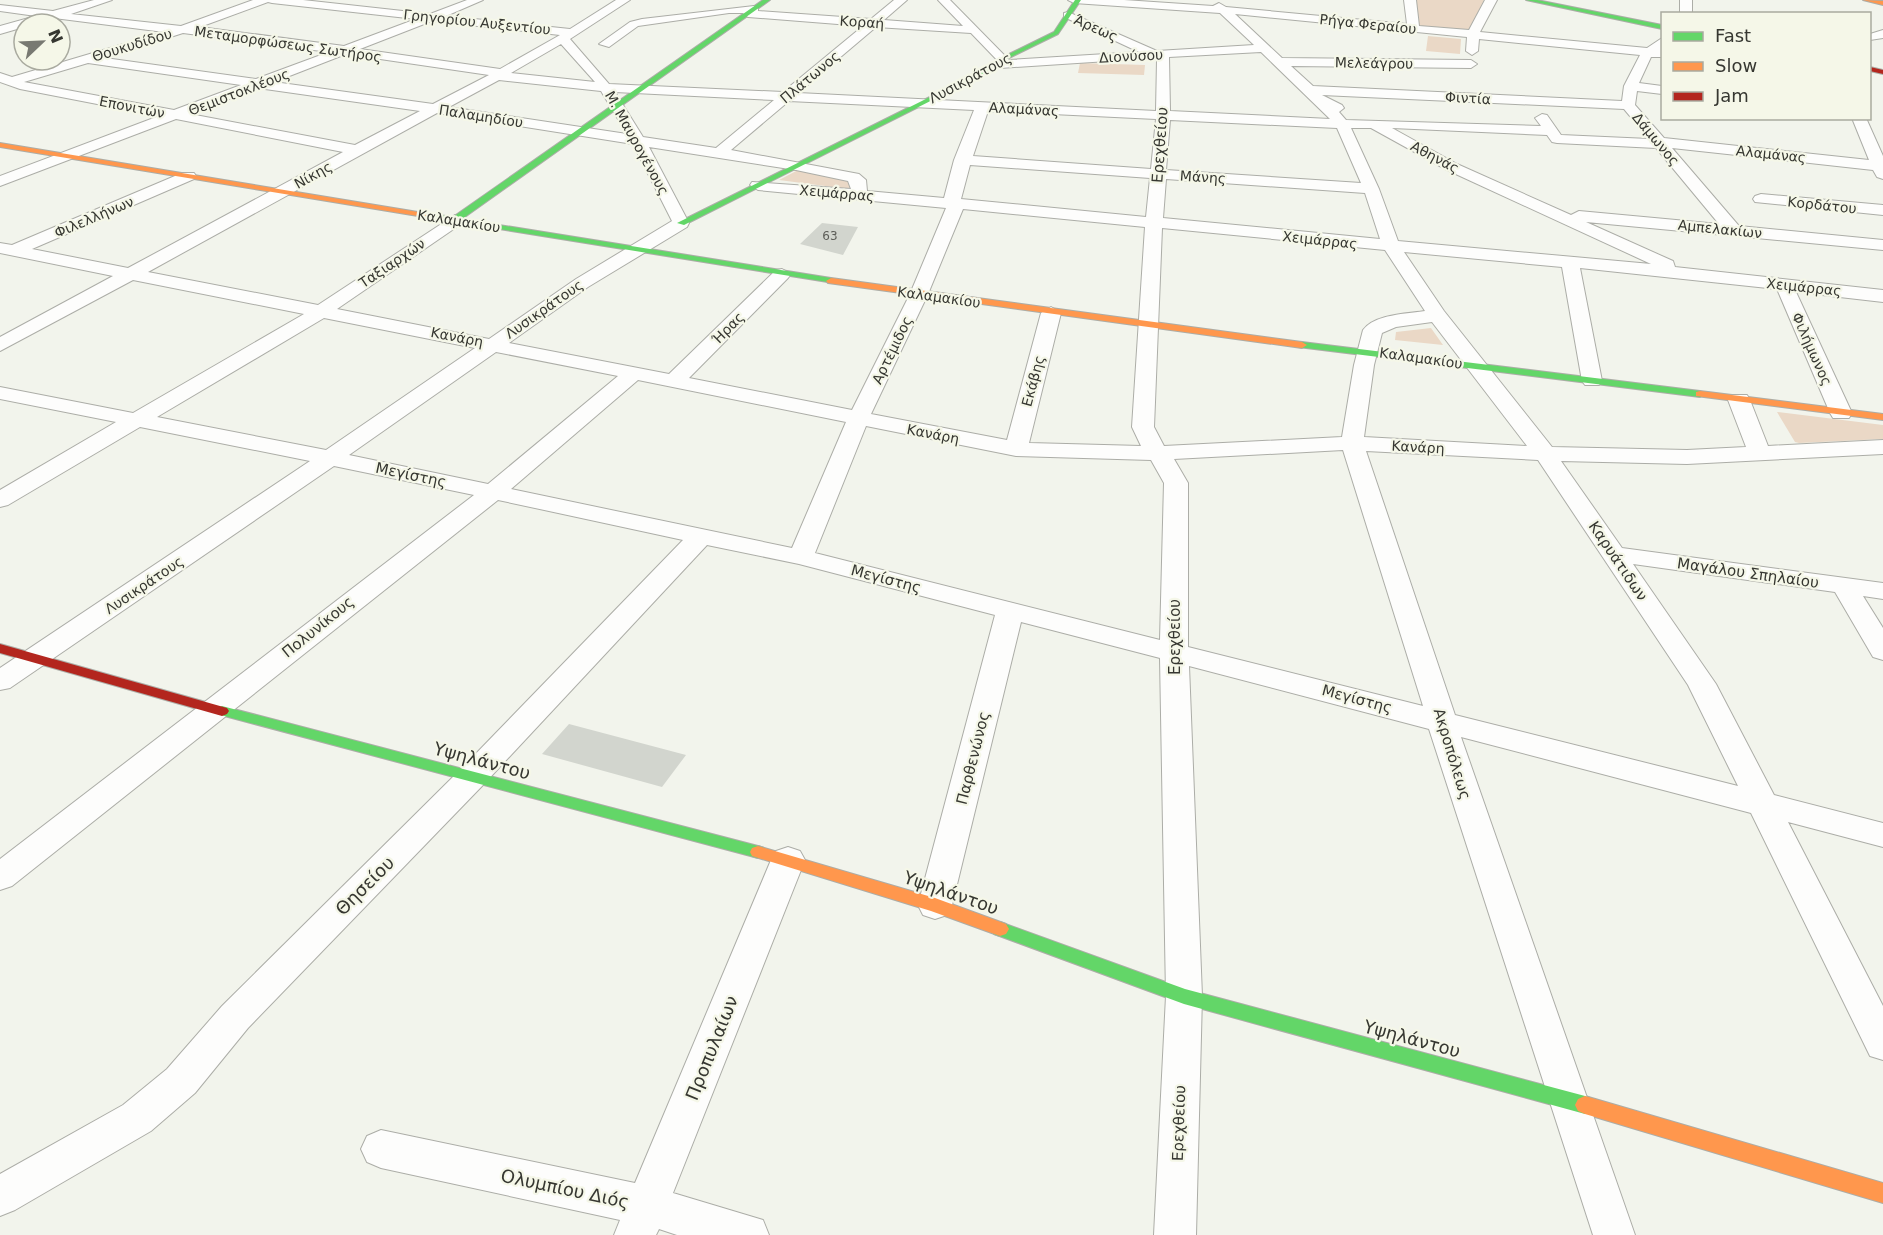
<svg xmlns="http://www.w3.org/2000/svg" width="1883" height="1235" font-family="'DejaVu Sans',sans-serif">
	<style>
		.green { fill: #ead8c6 }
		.building { fill: #d2d5ce }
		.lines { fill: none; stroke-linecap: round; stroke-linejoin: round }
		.street-casing { stroke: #acada7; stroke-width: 2 }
		.fast-casing { stroke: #acada7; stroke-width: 2 }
		.slow-casing { stroke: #acada7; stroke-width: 2 }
		.jam-casing { stroke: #acada7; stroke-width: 2 }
		.street { fill: #fdfdfc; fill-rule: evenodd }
		.fast { fill: #63d668; fill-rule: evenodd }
		.slow { fill: #ff974d; fill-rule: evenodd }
		.jam { fill: #b3261e; fill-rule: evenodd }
		.labels { text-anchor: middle; stroke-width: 4.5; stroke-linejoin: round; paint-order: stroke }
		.number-label { font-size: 12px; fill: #5d5e58 }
		.far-street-label { font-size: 14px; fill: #363731; stroke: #f5f7e8 }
		.street-label { font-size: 15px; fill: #363731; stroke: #f5f7e8 }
		.near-street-label { font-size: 18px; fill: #363731; stroke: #f5f7e8 }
	</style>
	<rect width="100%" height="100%" fill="#f2f4ec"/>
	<path class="green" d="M 1414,0 L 1484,0 L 1469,31 L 1419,27 Z
		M 1428,36 L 1461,39 L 1460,54 L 1426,51 Z
		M 1080,63 L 1145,65 L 1144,75 L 1078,73 Z
		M 800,169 L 849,178 L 851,187 L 848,189 L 779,180 Z
		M 1431,328 L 1443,345 L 1395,340 L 1396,332 Z
		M 1777,412 L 1883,425 L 1883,439 L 1799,443 L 1795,442 Z"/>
	<path class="building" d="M 822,223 L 858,227 L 843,255 L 800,244 Z
		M 569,724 L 686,755 L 662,787 L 542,754 Z"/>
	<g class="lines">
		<g class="street-casing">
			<path id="street" d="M 94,0 L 112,0 L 71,14 L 181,26 L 253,0 L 303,0 L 430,14 L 467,0 L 483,0 L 446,16 L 570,29 L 616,0 L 630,0 L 570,39 L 609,84 L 783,92 L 863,26 L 748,17 L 743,13 L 729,13 L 638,26 L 609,47 L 599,44 L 630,22 L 642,19 L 754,6 L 758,7 L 758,11 L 871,19 L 894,0 L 907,0 L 884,20 L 963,26 L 938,0 L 950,0 L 1009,60 L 1139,52 L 1064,17 L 1064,13 L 1068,12 L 1157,51 L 1254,45 L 1220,13 L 1074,3 L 1068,0 L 1124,0 L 1213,6 L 1219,3 L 1226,7 L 1407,24 L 1404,0 L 1416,0 L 1419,26 L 1469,30 L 1485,0 L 1497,0 L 1480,32 L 1647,48 L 1662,38 L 1662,57 L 1651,57 L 1639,83 L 1662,86 L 1662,94 L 1637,91 L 1635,105 L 1664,138 L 1869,160 L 1852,118 L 1866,118 L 1883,156 L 1883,179 L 1877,177 L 1873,170 L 1672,148 L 1739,226 L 1883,240 L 1883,250 L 1586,222 L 1673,261 L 1675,267 L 1883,290 L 1883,302 L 1796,292 L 1852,413 L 1849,418 L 1833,418 L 1830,413 L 1777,289 L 1580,268 L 1602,381 L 1599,385 L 1585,385 L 1582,381 L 1562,267 L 1404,252 L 1444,311 L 1552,447 L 1687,450 L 1746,447 L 1728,400 L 1731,395 L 1747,395 L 1750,400 L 1768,446 L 1883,440 L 1883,454 L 1687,464 L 1561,461 L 1622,548 L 1883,583 L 1883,599 L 1863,596 L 1883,628 L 1883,660 L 1873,657 L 1835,592 L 1633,564 L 1716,684 L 1774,795 L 1883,823 L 1883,847 L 1788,822 L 1883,1006 L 1883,1060 L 1870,1056 L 1751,813 L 1461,737 L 1635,1235 L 1593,1235 L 1429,729 L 1189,666 L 1202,996 L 1196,1235 L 1154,1235 L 1166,996 L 1160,658 L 1021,622 L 952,905 L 947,915 L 935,919 L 923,915 L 918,905 L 995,615 L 799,564 L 707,545 L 483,785 L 248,1028 L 195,1093 L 151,1131 L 15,1210 L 0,1216 L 0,1174 L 123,1105 L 167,1069 L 222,1006 L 461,769 L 683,540 L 498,500 L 12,886 L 0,890 L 0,859 L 474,495 L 334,466 L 10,688 L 0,690 L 0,668 L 310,461 L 140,427 L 8,505 L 0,507 L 0,490 L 116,422 L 0,399 L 0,387 L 133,413 L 304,314 L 133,280 L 0,351 L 0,337 L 113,276 L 0,253 L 0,243 L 12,245 L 182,173 L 194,173 L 196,176 L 194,179 L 32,249 L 128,268 L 343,152 L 176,119 L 0,186 L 0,176 L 159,116 L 20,89 L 0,82 L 0,73 L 12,77 L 164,32 L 54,18 L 24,24 L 24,27 L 0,34 L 0,26 L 36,16 L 0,11 L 0,5 L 53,11 ZM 268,2 L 272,3 L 416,19 L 344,46 L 200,27 ZM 1235,14 L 1467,37 L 1466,51 L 1472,55 L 1478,51 L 1479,39 L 1640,55 L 1624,86 L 1622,101 L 1313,86 L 1291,66 L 1471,68 L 1477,64 L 1471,60 L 1282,58 ZM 432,21 L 560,35 L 500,69 L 360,49 ZM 876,27 L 971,33 L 998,61 L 994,64 L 1000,68 L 1154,58 L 1157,60 L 1156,111 L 798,93 ZM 183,33 L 329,52 L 256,79 L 105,58 ZM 561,44 L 595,82 L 511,73 ZM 1261,52 L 1330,119 L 1170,111 L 1169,57 ZM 346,54 L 489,75 L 433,104 L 274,82 ZM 88,63 L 241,85 L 174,110 L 24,82 ZM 499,80 L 601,91 L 627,134 L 449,107 ZM 258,88 L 420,111 L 355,145 L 190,114 ZM 615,92 L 774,100 L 716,148 L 643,137 ZM 1322,95 L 1624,109 L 1649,139 L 1561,135 L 1547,115 L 1542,114 L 1535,118 L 1541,126 L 1346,120 L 1339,112 L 1344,108 L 1342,105 ZM 789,101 L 974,110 L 954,160 L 944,198 L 867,191 L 866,180 L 859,174 L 731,150 ZM 988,111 L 1156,119 L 1151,169 L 973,156 ZM 437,113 L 633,144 L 672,221 L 576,279 L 489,339 L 337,309 L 461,224 L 463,220 L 455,215 L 318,305 L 148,272 ZM 1170,120 L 1337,128 L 1361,183 L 1166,170 ZM 1351,128 L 1371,128 L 1447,170 L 1651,264 L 1398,241 L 1379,189 ZM 1392,128 L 1547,135 L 1552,142 L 1557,143 L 1656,148 L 1719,224 L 1579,211 L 1571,215 L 1457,164 ZM 649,147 L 796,170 L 848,181 L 851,189 L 752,182 L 750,185 L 758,190 L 946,208 L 910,294 L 852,410 L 689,378 L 788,278 L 791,274 L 782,269 L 776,270 L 669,374 L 509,343 L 588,287 L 687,227 L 689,223 ZM 970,165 L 1150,178 L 1146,217 L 961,199 ZM 1166,179 L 1365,193 L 1380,239 L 1163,218 ZM 963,209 L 1145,227 L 1132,427 L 1141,446 L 1029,443 L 1061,313 L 1051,307 L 1041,313 L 1007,440 L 871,414 L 928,294 ZM 1162,228 L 1385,250 L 1425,311 C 1407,314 1375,314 1363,330 L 1354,365 L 1342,437 L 1164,446 L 1154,427 ZM 324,318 L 475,348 L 326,450 L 157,417 ZM 1432,322 L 1527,446 L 1364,437 L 1374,365 L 1382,333 L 1396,327 ZM 496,352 L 618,376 L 488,484 L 349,455 ZM 638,380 L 846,422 L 792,548 L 511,489 ZM 866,426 L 1016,456 L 1151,460 L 1164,483 L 1160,640 L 815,553 ZM 1343,450 L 1423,706 L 1188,647 L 1188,483 L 1174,459 ZM 1366,451 L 1538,460 L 1688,685 L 1738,786 L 1455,715 Z
				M 1680,0 L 1692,0 L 1692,14 L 1680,14 Z
				M 1883,30 L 1883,38 L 1870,40 L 1870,34 Z
				M 1761,194 L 1883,205 L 1883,215 L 1755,202 L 1753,199 L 1755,196 Z
				M 788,847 L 800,851 L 805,860 L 673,1193 L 763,1220 L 769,1235 L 677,1235 L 659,1229 L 656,1235 L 614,1235 L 620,1220 L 381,1168 L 367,1162 L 361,1149 L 367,1136 L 381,1130 L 635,1183 L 771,860 L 776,851 Z"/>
		</g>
		<g class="fast-casing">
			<path id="fast" d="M 763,0 L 770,0 L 462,219 L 831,278 L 836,281 L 834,283 L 424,217 L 420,215 L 424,213 L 453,217 Z
				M 1075,0 L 1081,0 L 1058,34 L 1005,60 L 1002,65 L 684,225 L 677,223 L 998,63 L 1001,58 L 1054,32 Z
				M 1526,0 L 1537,0 L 1662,25 L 1662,29 Z
				M 1302,342 L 1700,391 L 1705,394 L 1700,397 L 1298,347 L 1298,343 Z
				M 222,706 L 758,846 L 764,848 L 766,852 L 764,856 L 758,858 L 217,714 L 215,711 L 217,708 Z
				M 1000,922 L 1185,989 L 1585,1096 L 1592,1099 L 1595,1105 L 1592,1111 L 1585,1114 L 1184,1004 L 994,934 L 991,929 L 994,924 Z"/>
		</g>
		<g class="slow-casing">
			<path id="slow" d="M 1863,0 L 1883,1 L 1883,5 Z
				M 0,143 L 424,213 L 428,215 L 424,217 L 0,147 Z
				M 831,278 L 1302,342 L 1307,345 L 1302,348 L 828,283 L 826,281 Z
				M 1700,391 L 1883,414 L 1883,420 L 1696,396 L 1696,392 Z
				M 758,846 L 935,898 L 1006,924 L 1009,929 L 1006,934 L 1000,936 L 931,911 L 752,856 L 750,852 L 752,848 Z
				M 1585,1096 L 1883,1183 L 1883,1203 L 1585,1114 L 1578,1111 L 1575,1105 L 1578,1099 Z"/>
		</g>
		<g class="jam-casing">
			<path id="jam" d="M 1870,67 L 1883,70 L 1883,74 L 1870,71 Z
				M 0,644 L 227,708 L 229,711 L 227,714 L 222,716 L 0,653 Z"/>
		</g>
		<use href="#street" class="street"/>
		<use href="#fast" class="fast"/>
		<use href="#slow" class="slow"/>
		<use href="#jam" class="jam"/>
	</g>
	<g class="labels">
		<g class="number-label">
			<text x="830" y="240">63</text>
		</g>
		<g class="far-street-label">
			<text transform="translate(477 22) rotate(6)" y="5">Γρηγορίου Αυξεντίου</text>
			<text transform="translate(862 22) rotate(4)" y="5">Κοραή</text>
			<text transform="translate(1368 24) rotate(6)" y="5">Ρήγα Φεραίου</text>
			<text transform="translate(1096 28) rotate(24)" y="5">Άρεως</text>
			<text transform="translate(288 44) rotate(8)" y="5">Μεταμορφώσεως Σωτήρος</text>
			<text transform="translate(132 45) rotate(-17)" y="5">Θουκυδίδου</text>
			<text transform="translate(1131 56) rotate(-3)" y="5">Διονύσου</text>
			<text transform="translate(1374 63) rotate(1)" y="5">Μελεάγρου</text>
			<text transform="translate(810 77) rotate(-40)" y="5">Πλάτωνος</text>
			<text transform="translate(970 78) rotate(-28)" y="5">Λυσικράτους</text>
			<text transform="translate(239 92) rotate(-21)" y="5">Θεμιστοκλέους</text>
			<text transform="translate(1468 98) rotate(3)" y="5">Φιντία</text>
			<text transform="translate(132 107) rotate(11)" y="5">Επονιτών</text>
			<text transform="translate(1024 109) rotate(3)" y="5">Αλαμάνας</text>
			<text transform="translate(481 116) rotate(9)" y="5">Παλαμηδίου</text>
			<text transform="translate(1656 139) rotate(50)" y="5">Δάμωνος</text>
			<text transform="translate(637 143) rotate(61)" y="5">Μ. Μαυρογένους</text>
			<text transform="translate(1771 154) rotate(6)" y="5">Αλαμάνας</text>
			<text transform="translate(1435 157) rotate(28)" y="5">Αθηνάς</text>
			<text transform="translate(313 175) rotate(-29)" y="5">Νίκης</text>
			<text transform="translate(1203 177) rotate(4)" y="5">Μάνης</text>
			<text transform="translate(837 193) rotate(5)" y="5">Χειμάρρας</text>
			<text transform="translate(1822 205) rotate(6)" y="5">Κορδάτου</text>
			<text transform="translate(94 217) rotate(-23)" y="5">Φιλελλήνων</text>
			<text transform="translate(459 221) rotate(9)" y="5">Καλαμακίου</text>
			<text transform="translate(1720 229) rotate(6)" y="5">Αμπελακίων</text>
			<text transform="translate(1320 240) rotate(6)" y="5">Χειμάρρας</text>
			<text transform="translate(392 263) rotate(-34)" y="5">Ταξιαρχών</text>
			<text transform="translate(1804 287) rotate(6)" y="5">Χειμάρρας</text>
			<text transform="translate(939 297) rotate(8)" y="5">Καλαμακίου</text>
			<text transform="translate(544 309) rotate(-35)" y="5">Λυσικράτους</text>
			<text transform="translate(728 328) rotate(-45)" y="5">Ήρας</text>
			<text transform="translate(457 337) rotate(11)" y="5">Κανάρη</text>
			<text transform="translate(1812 349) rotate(66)" y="5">Φιλήμωνος</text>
			<text transform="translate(892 350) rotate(-64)" y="5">Αρτέμιδος</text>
			<text transform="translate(1421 358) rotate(8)" y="5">Καλαμακίου</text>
			<text transform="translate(1033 381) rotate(-75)" y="5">Εκάβης</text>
			<text transform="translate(933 434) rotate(11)" y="5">Κανάρη</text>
			<text transform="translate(1418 447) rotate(3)" y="5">Κανάρη</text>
			<text transform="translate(144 585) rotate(-34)" y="5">Λυσικράτους</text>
		</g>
		<g class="street-label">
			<text transform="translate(1160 145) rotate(-86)" y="5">Ερεχθείου</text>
			<text transform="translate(411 475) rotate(12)" y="5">Μεγίστης</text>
			<text transform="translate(1618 561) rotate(56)" y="5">Καρυάτιδων</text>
			<text transform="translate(1748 573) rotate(8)" y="5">Μαγάλου Σπηλαίου</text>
			<text transform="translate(886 579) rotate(15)" y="5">Μεγίστης</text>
			<text transform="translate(318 627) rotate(-39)" y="5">Πολυνίκους</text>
			<text transform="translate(1175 637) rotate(-90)" y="5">Ερεχθείου</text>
			<text transform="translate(1357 699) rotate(15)" y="5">Μεγίστης</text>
			<text transform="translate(1452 754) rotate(73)" y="5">Ακροπόλεως</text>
			<text transform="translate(973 758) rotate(-76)" y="5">Παρθενώνος</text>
			<text transform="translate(1179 1123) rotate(-88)" y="5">Ερεχθείου</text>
		</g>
		<g class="near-street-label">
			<text transform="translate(482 761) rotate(15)" y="6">Υψηλάντου</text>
			<text transform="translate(365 886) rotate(-45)" y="6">Θησείου</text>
			<text transform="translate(951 893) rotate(19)" y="6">Υψηλάντου</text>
			<text transform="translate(1412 1039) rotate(15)" y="6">Υψηλάντου</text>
			<text transform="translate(712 1048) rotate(-68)" y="6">Προπυλαίων</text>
			<text transform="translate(565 1189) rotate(12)" y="6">Ολυμπίου Διός</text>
		</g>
	</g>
	<rect x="1661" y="12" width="210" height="108" fill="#f5f7e8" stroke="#a9aa9f" stroke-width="1.5"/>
	<rect x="1673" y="32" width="30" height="9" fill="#63d668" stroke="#a9aa9f" stroke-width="1.5"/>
	<text x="1715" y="42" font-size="18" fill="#363731">Fast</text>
	<rect x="1673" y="62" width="30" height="9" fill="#ff974d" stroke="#a9aa9f" stroke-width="1.5"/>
	<text x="1715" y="72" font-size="18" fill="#363731">Slow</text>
	<rect x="1673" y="92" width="30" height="9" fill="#b3261e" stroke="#a9aa9f" stroke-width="1.5"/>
	<text x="1715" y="102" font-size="18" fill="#363731">Jam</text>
	<g transform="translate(42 42) rotate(67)"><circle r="28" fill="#f5f7e8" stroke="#a9aa9f" stroke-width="1.5"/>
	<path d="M0-4.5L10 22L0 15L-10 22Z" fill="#787972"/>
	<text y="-9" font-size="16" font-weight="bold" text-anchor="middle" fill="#363731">N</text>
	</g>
</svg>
